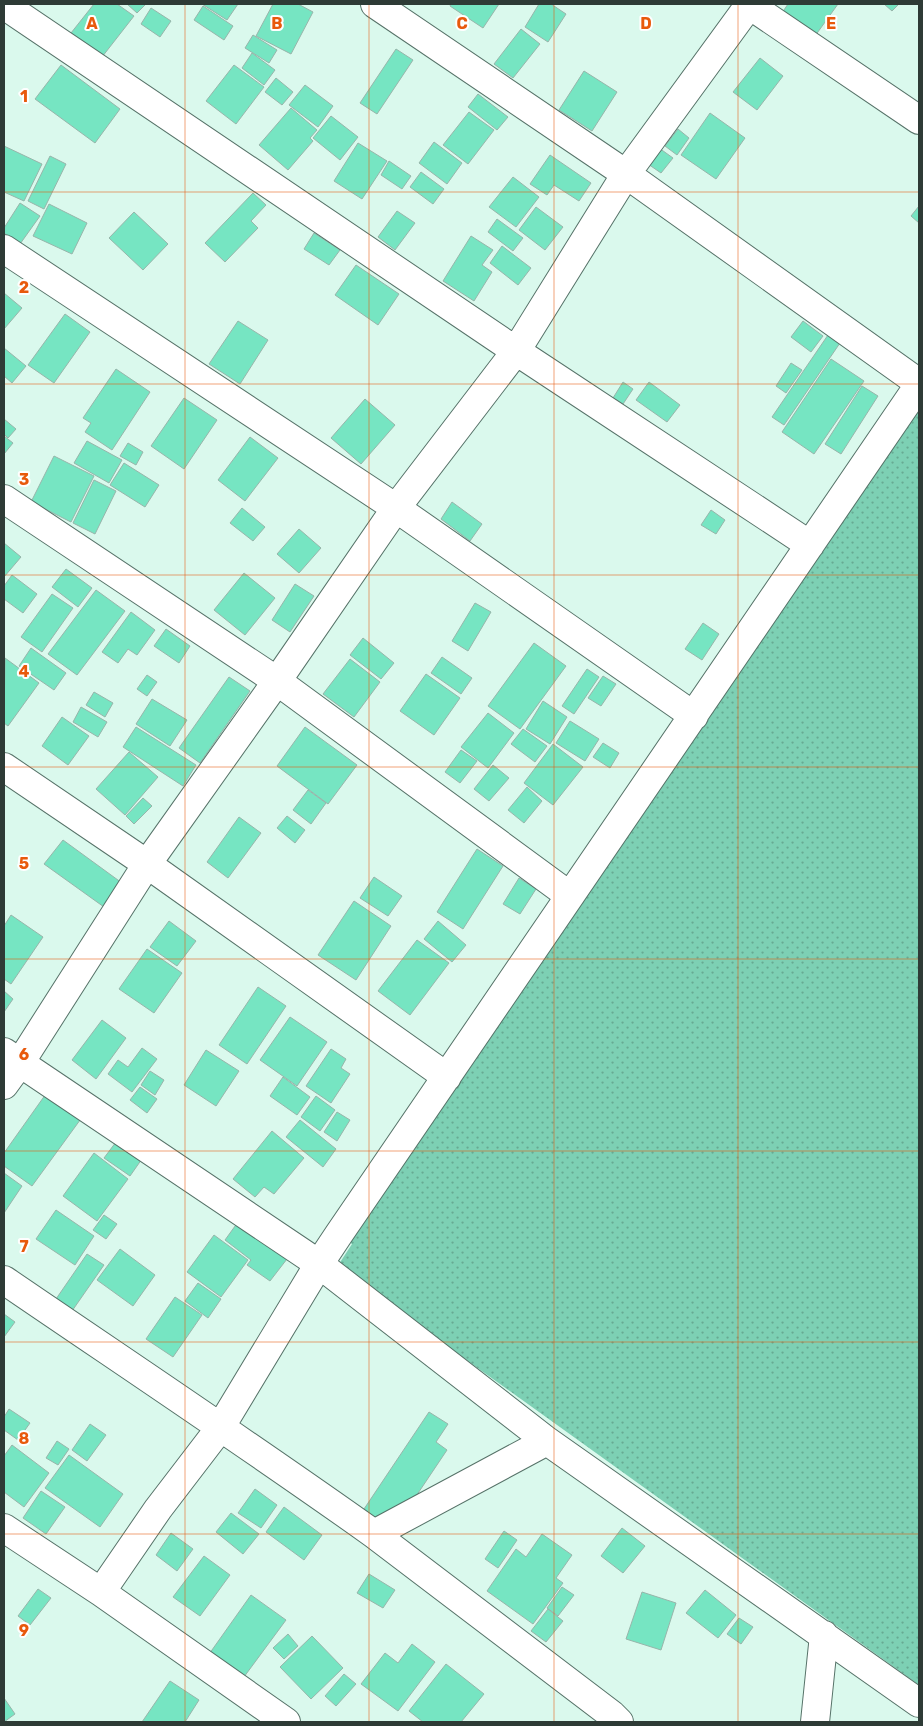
<svg xmlns="http://www.w3.org/2000/svg" width="923" height="1726" font-family="Rubik,sans-serif">
	<style>
		.grass { fill: url(#grass-dots) }
		.building { fill: #76e5c2; stroke: #97b5aa }
		.lines { fill: none; stroke-linecap: round; stroke-linejoin: round }
		.street-casing { stroke: #567268; stroke-width: 30 }
		.street { stroke: #fff; stroke-width: 28 }
		.grid { fill: none; stroke: #e8590c; stroke-width: 1; stroke-opacity: 0.55 }
		.grid-label { font-size: 16px; text-anchor: middle; font-weight: bold; fill: #e8590c; stroke: #fefefe; stroke-width: 4; stroke-linejoin: round; paint-order: stroke }
	</style>
	<defs>
		<pattern id="grass-dots" width="8" height="8" patternUnits="userSpaceOnUse" patternTransform="scale(1.25)"><rect width="8" height="8" fill="#7dd0b4"/><path d="M2 2h.1M6 6h.1" fill="none" stroke="#67aa93" stroke-width="1.8" stroke-linecap="round"/></pattern>
	</defs>
	<rect width="100%" height="100%" fill="#daf9ed"/>
	<path class="grass" d="M 919,394 L 919,1685 L 337,1267 L 352,1244 L 339,1234 Z"/>
	<path class="building" d="M 94,4 L 117,4 L 134,16 L 102,57 L 71,33 Z
		M 127,4 L 146,4 L 137,13 Z
		M 202,4 L 238,4 L 227,20 Z
		M 273,4 L 298,4 L 313,12 L 291,54 L 256,36 Z
		M 451,4 L 499,4 L 483,28 L 450,6 Z
		M 539,4 L 551,4 L 566,14 L 548,42 L 525,27 Z
		M 788,4 L 838,4 L 815,36 L 782,13 Z
		M 884,4 L 899,4 L 892,11 Z
		M 203,6 L 233,26 L 224,40 L 194,20 Z
		M 151,8 L 171,21 L 160,37 L 141,24 Z
		M 521,29 L 540,44 L 513,78 L 494,64 Z
		M 253,35 L 277,50 L 269,63 L 245,48 Z
		M 396,49 L 413,60 L 377,114 L 360,103 Z
		M 252,53 L 275,70 L 264,85 L 242,68 Z
		M 760,58 L 783,76 L 757,110 L 733,92 Z
		M 61,65 L 120,109 L 95,143 L 35,99 Z
		M 234,65 L 264,87 L 236,124 L 206,101 Z
		M 584,71 L 617,92 L 592,131 L 559,110 Z
		M 276,78 L 293,92 L 282,105 L 265,92 Z
		M 305,85 L 333,106 L 318,127 L 289,105 Z
		M 478,94 L 508,117 L 497,130 L 468,107 Z
		M 291,108 L 317,130 L 310,138 L 313,141 L 288,170 L 259,145 Z
		M 469,112 L 494,130 L 468,164 L 443,145 Z
		M 710,113 L 745,138 L 716,179 L 681,155 Z
		M 331,116 L 358,137 L 340,160 L 313,138 Z
		M 678,129 L 689,138 L 677,155 L 665,146 Z
		M 434,142 L 462,163 L 447,184 L 419,163 Z
		M 358,143 L 387,161 L 362,199 L 334,181 Z
		M 4,146 L 42,164 L 24,201 L 4,192 Z
		M 659,148 L 673,158 L 661,173 L 648,164 Z
		M 550,155 L 591,183 L 579,201 L 554,185 L 547,195 L 530,184 Z
		M 50,156 L 66,164 L 44,209 L 28,201 Z
		M 389,161 L 411,176 L 402,189 L 381,175 Z
		M 421,172 L 444,189 L 433,204 L 410,187 Z
		M 513,177 L 539,197 L 516,227 L 489,207 Z
		M 253,193 L 266,205 L 251,221 L 258,228 L 225,262 L 205,243 Z
		M 20,203 L 40,216 L 20,244 L 4,233 L 4,228 Z
		M 49,204 L 87,223 L 72,254 L 33,236 Z
		M 919,206 L 919,223 L 911,216 Z
		M 536,207 L 563,227 L 545,250 L 519,230 Z
		M 397,211 L 415,223 L 395,250 L 378,237 Z
		M 134,212 L 168,244 L 143,270 L 109,238 Z
		M 497,219 L 523,238 L 513,251 L 488,232 Z
		M 314,233 L 340,250 L 329,265 L 304,249 Z
		M 471,236 L 493,250 L 482,265 L 492,272 L 474,301 L 443,281 Z
		M 502,246 L 531,268 L 518,285 L 490,263 Z
		M 356,265 L 399,294 L 378,325 L 335,295 Z
		M 4,293 L 22,308 L 4,329 Z
		M 65,314 L 90,332 L 54,383 L 28,365 Z
		M 238,321 L 268,340 L 240,384 L 209,364 Z
		M 803,321 L 823,336 L 811,352 L 791,337 Z
		M 828,335 L 840,343 L 784,425 L 772,417 Z
		M 4,348 L 26,366 L 12,383 L 4,376 Z
		M 831,359 L 864,381 L 814,454 L 782,432 Z
		M 791,363 L 802,370 L 786,393 L 776,386 Z
		M 116,369 L 150,392 L 112,450 L 85,432 L 91,423 L 83,418 Z
		M 623,382 L 633,389 L 623,404 L 613,398 Z
		M 649,382 L 680,405 L 667,422 L 636,400 Z
		M 862,386 L 878,396 L 841,454 L 825,444 Z
		M 184,398 L 217,420 L 184,469 L 151,446 Z
		M 365,399 L 395,425 L 361,464 L 331,438 Z
		M 4,419 L 16,429 L 8,438 L 4,434 Z
		M 4,436 L 13,443 L 4,454 Z
		M 250,437 L 278,458 L 245,501 L 218,480 Z
		M 87,441 L 122,460 L 109,483 L 74,463 Z
		M 128,443 L 143,452 L 136,465 L 120,456 Z
		M 54,456 L 94,476 L 71,522 L 31,502 Z
		M 124,463 L 159,485 L 145,507 L 110,485 Z
		M 94,480 L 116,491 L 95,534 L 73,523 Z
		M 452,502 L 482,524 L 470,541 L 441,519 Z
		M 242,508 L 265,527 L 253,541 L 230,523 Z
		M 711,510 L 725,520 L 716,534 L 701,525 Z
		M 299,529 L 321,548 L 299,573 L 277,554 Z
		M 4,543 L 21,557 L 4,577 Z
		M 66,569 L 92,588 L 78,607 L 52,587 Z
		M 244,573 L 275,598 L 245,635 L 214,610 Z
		M 12,575 L 37,594 L 23,613 L 4,599 L 4,586 Z
		M 295,584 L 314,596 L 290,632 L 272,620 Z
		M 96,590 L 125,611 L 77,675 L 48,654 Z
		M 52,594 L 73,608 L 42,652 L 21,637 Z
		M 475,603 L 491,612 L 468,651 L 452,641 Z
		M 131,612 L 155,630 L 137,655 L 128,649 L 118,663 L 102,652 Z
		M 703,623 L 719,634 L 702,660 L 685,649 Z
		M 166,629 L 190,646 L 179,663 L 154,646 Z
		M 363,638 L 394,663 L 381,679 L 350,655 Z
		M 534,643 L 566,666 L 520,729 L 488,706 Z
		M 31,648 L 66,673 L 54,690 L 19,666 Z
		M 442,657 L 472,678 L 461,694 L 431,673 Z
		M 5,658 L 39,683 L 8,726 L 4,723 Z
		M 350,659 L 380,682 L 354,717 L 323,694 Z
		M 587,669 L 599,677 L 574,714 L 562,706 Z
		M 426,674 L 460,698 L 434,735 L 400,711 Z
		M 147,675 L 157,682 L 147,696 L 137,689 Z
		M 603,676 L 616,684 L 601,706 L 588,698 Z
		M 229,677 L 250,691 L 200,763 L 179,748 Z
		M 94,692 L 113,703 L 105,717 L 86,705 Z
		M 152,699 L 187,720 L 170,746 L 136,724 Z
		M 543,701 L 567,717 L 550,744 L 526,729 Z
		M 81,707 L 107,722 L 98,737 L 73,722 Z
		M 488,713 L 514,733 L 488,768 L 461,747 Z
		M 62,717 L 89,736 L 68,765 L 42,746 Z
		M 570,721 L 599,739 L 585,761 L 556,743 Z
		M 136,727 L 196,765 L 183,786 L 123,747 Z
		M 305,727 L 357,765 L 328,804 L 277,766 Z
		M 523,729 L 547,746 L 535,762 L 511,744 Z
		M 603,743 L 619,753 L 610,768 L 593,757 Z
		M 553,744 L 583,767 L 553,805 L 524,783 Z
		M 461,750 L 477,761 L 460,783 L 445,772 Z
		M 129,752 L 158,777 L 125,815 L 96,789 Z
		M 493,765 L 509,778 L 489,801 L 474,789 Z
		M 527,787 L 542,801 L 524,823 L 508,810 Z
		M 308,790 L 326,803 L 311,824 L 293,810 Z
		M 143,798 L 152,806 L 134,824 L 126,816 Z
		M 287,816 L 305,830 L 295,843 L 277,828 Z
		M 239,817 L 261,833 L 228,878 L 207,862 Z
		M 63,840 L 122,883 L 104,907 L 44,864 Z
		M 477,849 L 503,866 L 463,929 L 437,912 Z
		M 374,877 L 402,896 L 388,916 L 360,898 Z
		M 519,878 L 536,889 L 520,914 L 503,904 Z
		M 354,901 L 391,926 L 356,980 L 318,955 Z
		M 11,915 L 43,937 L 11,984 L 4,979 L 4,926 Z
		M 169,921 L 196,941 L 177,966 L 150,947 Z
		M 438,921 L 466,945 L 452,962 L 424,939 Z
		M 417,940 L 449,963 L 410,1015 L 378,991 Z
		M 147,949 L 182,973 L 154,1013 L 119,989 Z
		M 258,987 L 286,1006 L 247,1064 L 219,1045 Z
		M 4,991 L 13,999 L 4,1012 Z
		M 290,1017 L 327,1042 L 297,1086 L 260,1060 Z
		M 102,1020 L 126,1038 L 96,1079 L 72,1060 Z
		M 142,1048 L 157,1059 L 132,1092 L 108,1074 L 118,1060 L 128,1067 Z
		M 331,1049 L 346,1059 L 341,1068 L 350,1074 L 331,1103 L 306,1086 Z
		M 206,1050 L 239,1071 L 216,1106 L 184,1085 Z
		M 150,1071 L 164,1080 L 155,1095 L 141,1085 Z
		M 283,1077 L 310,1097 L 297,1115 L 270,1096 Z
		M 140,1087 L 157,1099 L 147,1113 L 130,1100 Z
		M 48,1091 L 83,1116 L 32,1186 L 4,1166 L 4,1153 Z
		M 316,1096 L 335,1110 L 320,1131 L 301,1117 Z
		M 337,1112 L 350,1120 L 337,1141 L 324,1132 Z
		M 300,1120 L 336,1149 L 323,1167 L 286,1137 Z
		M 272,1131 L 304,1158 L 274,1194 L 264,1187 L 255,1197 L 233,1179 Z
		M 119,1138 L 144,1156 L 130,1176 L 104,1158 Z
		M 94,1153 L 128,1179 L 97,1221 L 63,1196 Z
		M 4,1173 L 22,1186 L 4,1213 Z
		M 56,1210 L 94,1236 L 75,1265 L 36,1239 Z
		M 104,1215 L 117,1224 L 106,1239 L 93,1230 Z
		M 238,1222 L 287,1259 L 270,1281 L 247,1265 L 251,1260 L 225,1240 Z
		M 214,1235 L 248,1260 L 221,1297 L 187,1272 Z
		M 120,1249 L 155,1275 L 133,1306 L 97,1280 Z
		M 87,1254 L 104,1265 L 72,1311 L 56,1299 Z
		M 198,1283 L 221,1299 L 208,1318 L 185,1301 Z
		M 175,1297 L 202,1315 L 173,1357 L 146,1339 Z
		M 4,1314 L 15,1322 L 4,1337 Z
		M 9,1409 L 30,1423 L 18,1440 L 4,1430 L 4,1417 Z
		M 429,1412 L 448,1424 L 436,1442 L 447,1450 L 392,1532 L 362,1512 Z
		M 90,1424 L 106,1435 L 87,1461 L 72,1450 Z
		M 57,1441 L 69,1449 L 58,1465 L 46,1458 Z
		M 12,1445 L 49,1473 L 24,1507 L 4,1492 L 4,1456 Z
		M 69,1455 L 123,1494 L 100,1527 L 45,1488 Z
		M 255,1489 L 277,1505 L 261,1528 L 238,1513 Z
		M 41,1491 L 65,1507 L 46,1534 L 23,1518 Z
		M 284,1507 L 322,1535 L 304,1560 L 266,1532 Z
		M 231,1513 L 259,1534 L 243,1554 L 216,1532 Z
		M 622,1528 L 645,1546 L 623,1573 L 601,1556 Z
		M 504,1531 L 517,1540 L 498,1568 L 485,1559 Z
		M 171,1533 L 193,1549 L 177,1571 L 156,1555 Z
		M 542,1534 L 572,1555 L 556,1578 L 563,1583 L 533,1624 L 487,1591 L 516,1549 L 526,1557 Z
		M 204,1556 L 230,1575 L 200,1616 L 173,1597 Z
		M 369,1574 L 395,1590 L 383,1608 L 357,1593 Z
		M 562,1587 L 574,1595 L 558,1616 L 547,1608 Z
		M 38,1589 L 51,1598 L 30,1625 L 18,1616 Z
		M 705,1590 L 736,1615 L 718,1638 L 686,1613 Z
		M 642,1592 L 676,1603 L 661,1650 L 626,1639 Z
		M 251,1595 L 286,1620 L 241,1681 L 207,1657 Z
		M 548,1609 L 563,1621 L 546,1642 L 531,1631 Z
		M 739,1618 L 753,1627 L 741,1644 L 727,1634 Z
		M 288,1634 L 298,1646 L 284,1659 L 273,1648 Z
		M 312,1636 L 343,1668 L 311,1699 L 280,1667 Z
		M 412,1644 L 435,1662 L 398,1711 L 361,1684 L 385,1653 L 398,1663 Z
		M 446,1664 L 484,1694 L 461,1722 L 423,1722 L 409,1711 Z
		M 344,1674 L 356,1684 L 336,1706 L 325,1696 Z
		M 170,1681 L 199,1700 L 185,1722 L 142,1722 Z
		M 4,1698 L 15,1714 L 4,1722 Z"/>
	<g class="lines">
		<g class="street-casing">
			<path id="street" d="M 375,4 L 626,174 L 919,383
				M 748,4 L 919,120
				M 4,5 L 516,351 L 810,545
				M 4,249 L 396,508 L 694,716
				M 4,499 L 277,681 L 570,896
				M 4,767 L 147,864 L 447,1077
				M 4,1052 L 319,1264 L 547,1441 L 919,1703
				M 4,1085 L 20,1063 L 147,864 L 277,681 L 396,508 L 516,351 L 626,174 L 750,4
				M 4,1280 C 127,1364 252,1447 374,1534 L 547,1441
				M 4,1528 L 101,1592 L 158,1509 L 220,1428 L 319,1264 L 339,1234 L 919,385
				M 374,1534 L 612,1715 L 619,1722
				M 101,1592 L 286,1722
				M 815,1722 L 824,1635"/>
		</g>
		<use href="#street" class="street"/>
	</g>
	<path class="grid" d="M 185,4 L 185,1722M 369,4 L 369,1722M 554,4 L 554,1722M 738,4 L 738,1722M 4,192 L 919,192M 4,384 L 919,384M 4,575 L 919,575M 4,767 L 919,767M 4,959 L 919,959M 4,1151 L 919,1151M 4,1342 L 919,1342M 4,1534 L 919,1534"/>
	<g class="grid-label">
		<text x="92" y="29">A</text>
		<text x="277" y="29">B</text>
		<text x="462" y="29">C</text>
		<text x="646" y="29">D</text>
		<text x="831" y="29">E</text>
		<text x="24" y="102">1</text>
		<text x="24" y="293">2</text>
		<text x="24" y="485">3</text>
		<text x="24" y="677">4</text>
		<text x="24" y="869">5</text>
		<text x="24" y="1060">6</text>
		<text x="24" y="1252">7</text>
		<text x="24" y="1444">8</text>
		<text x="24" y="1636">9</text>
	</g>
	<rect width="923" height="1726" fill="none" stroke="#2e3b36" stroke-width="10"/>
</svg>
